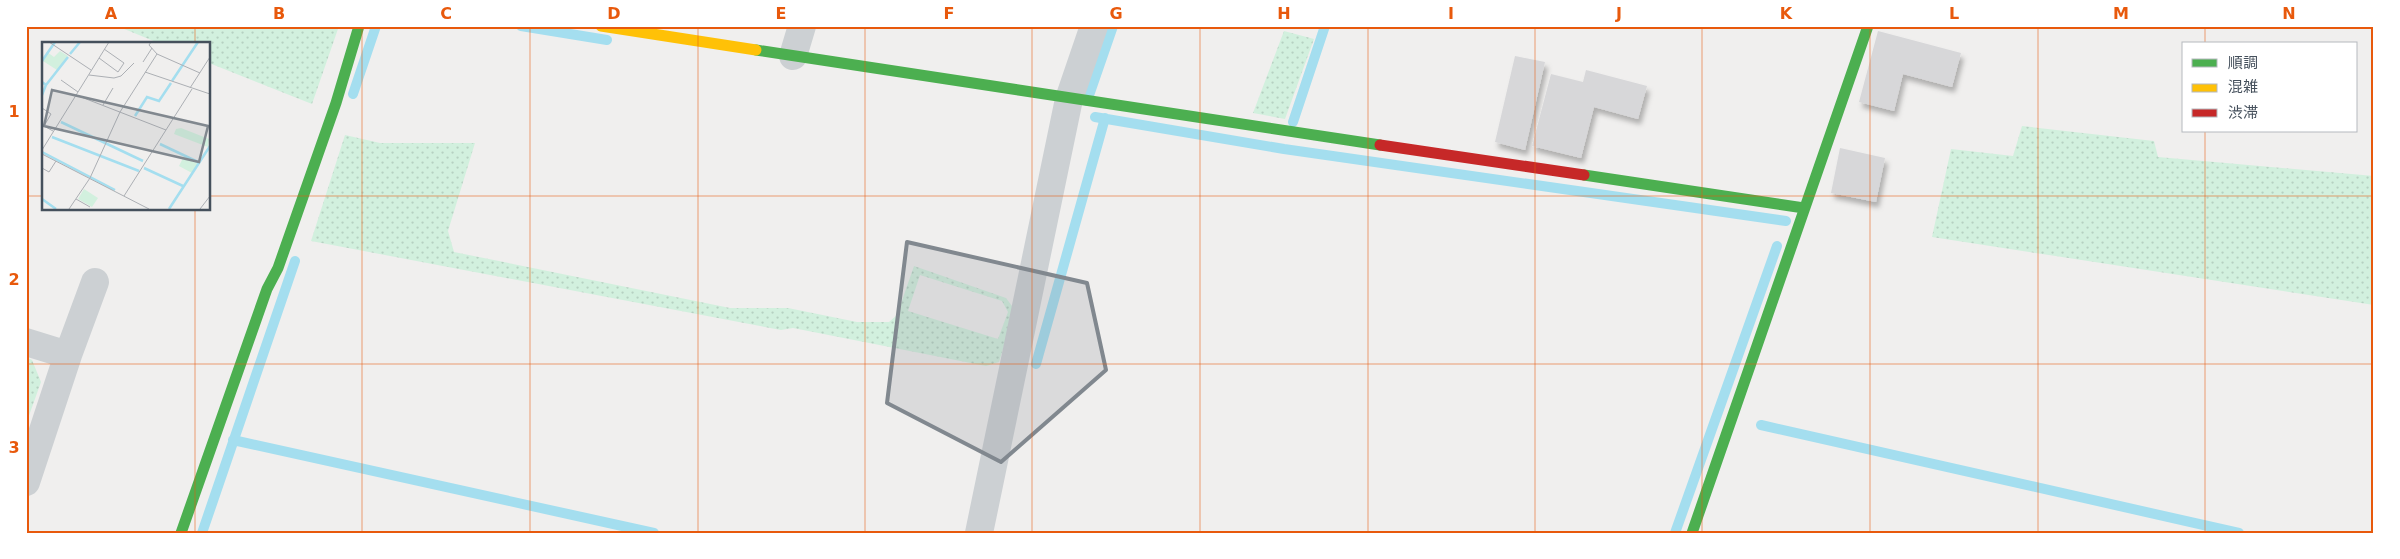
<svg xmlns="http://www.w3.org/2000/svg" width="2400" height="559" font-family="'DejaVu Sans','Noto Sans JP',sans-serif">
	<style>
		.grass { fill: url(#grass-dots); fill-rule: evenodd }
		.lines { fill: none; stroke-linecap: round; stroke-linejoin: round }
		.stream { stroke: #a4deef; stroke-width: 10 }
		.building { fill: #d7d7d9; filter: url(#shadow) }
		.street { stroke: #ccd0d3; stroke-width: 28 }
		.fast { stroke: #4caf50; stroke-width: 11 }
		.slow { stroke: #ffc107; stroke-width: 11 }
		.jam { stroke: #c62828; stroke-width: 11 }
		.marked { fill: #81888f; fill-opacity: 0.2; stroke: #81888f; stroke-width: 4; stroke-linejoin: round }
		.grid { fill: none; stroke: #e8590c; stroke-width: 1; stroke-opacity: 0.55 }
		.inset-river { fill: none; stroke: #a4deef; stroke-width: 2.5 }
		.inset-road { fill: none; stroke: #acafb4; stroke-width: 1 }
		.view { fill: #81888f; fill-opacity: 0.15; stroke: #81888f; stroke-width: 2.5 }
		.inset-edge { fill: none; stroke: #45505c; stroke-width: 2.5 }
		.neatline { fill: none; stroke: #e8590c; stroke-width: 2 }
		.grid-label { font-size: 16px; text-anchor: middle; font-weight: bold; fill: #e8590c }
	</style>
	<defs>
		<pattern id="grass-dots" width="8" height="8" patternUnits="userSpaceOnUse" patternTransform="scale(1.25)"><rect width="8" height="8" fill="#d2f0de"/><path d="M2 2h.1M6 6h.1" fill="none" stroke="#b6d0c1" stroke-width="1.8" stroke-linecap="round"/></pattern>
		<filter id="shadow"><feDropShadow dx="3" dy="5.5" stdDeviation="2.5" flood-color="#0004"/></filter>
	</defs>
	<rect width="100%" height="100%" fill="#f0efee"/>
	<path class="grass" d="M 117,26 L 339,26 L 312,104 L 209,63 L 209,44 L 161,44 Z
		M 1284,31 L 1314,39 L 1285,119 L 1253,113 Z
		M 2022,126 L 2154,141 L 2158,157 L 2374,176 L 2374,305 L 1932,237 L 1951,149 L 2013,156 Z
		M 345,135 L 380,143 L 475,143 L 448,231 L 454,252 L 730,308 L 788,308 L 857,322 L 889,322 L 897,315 L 914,266 L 1006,298 L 1015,310 L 999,362 L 986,366 L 793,328 L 781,330 L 311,241 ZM 920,275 L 1002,301 L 1008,312 L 998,339 L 908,311 Z
		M 26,357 L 32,360 L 41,382 L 26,424 Z"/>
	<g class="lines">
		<path class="stream" d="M 521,26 L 607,40
			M 353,94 L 376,26
			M 1087,101 L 1113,26
			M 1095,117 L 1284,149 L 1786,221
			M 1293,122 L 1325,26
			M 1036,364 L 1105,118
			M 1761,425 L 2239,533
			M 233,440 L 654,533
			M 202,533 L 295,261
			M 1675,533 L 1777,246"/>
	</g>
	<path class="building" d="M 1878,31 L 1961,53 L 1952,87 L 1903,74 L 1894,111 L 1859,102 Z
		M 1515,56 L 1545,62 L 1525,150 L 1495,142 Z
		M 1586,70 L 1647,86 L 1638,119 L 1594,107 L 1581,158 L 1532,146 L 1551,74 L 1583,82 Z
		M 1840,148 L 1885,158 L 1876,202 L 1831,193 Z"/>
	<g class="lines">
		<path class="street" d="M 793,56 L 802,26
			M 26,342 L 68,355 L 26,482
			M 68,355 L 95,282
			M 979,533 L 1069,99 L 1094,26"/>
		<path class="fast" d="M 756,50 L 1380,145
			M 1584,175 L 1804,208
			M 181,533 L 267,289 L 278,268 L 336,103 L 359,26
			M 1692,533 L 1868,26"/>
		<path class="slow" d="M 601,26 L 756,50"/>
		<path class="jam" d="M 1380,145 L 1584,175"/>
	</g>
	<path class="marked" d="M 907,242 L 1087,283 L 1106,370 L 1001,462 L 887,403 Z"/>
	<path class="grid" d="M 195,26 L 195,44M 362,26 L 362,533M 530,26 L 530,533M 698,26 L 698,533M 865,26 L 865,533M 1032,26 L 1032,533M 1200,26 L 1200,533M 1368,26 L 1368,533M 1535,26 L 1535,533M 1702,26 L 1702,533M 1870,26 L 1870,533M 2038,26 L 2038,533M 2205,26 L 2205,44M 2205,131 L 2205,533M 26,196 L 44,196M 209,196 L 2374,196M 195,209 L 195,533M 26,364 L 2374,364"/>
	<g transform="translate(42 42)">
		<rect width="168" height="168" fill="#f0efee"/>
		<path d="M 18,9 L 26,14 L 15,28 L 1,19 L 5,10 L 12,15 ZM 139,86 L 167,97 L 166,105 L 132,92 L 134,87 ZM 142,114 L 156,121 L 150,131 L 137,124 Z" fill="#d2f0de"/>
		<path d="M 42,147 L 56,156 L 50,165 L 36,157 Z" fill="#d2f0de"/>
		<path class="inset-river" d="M 28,12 L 38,0M 0,19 L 13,0M 130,39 L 156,0M 0,40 L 4,43 L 0,53M 4,43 L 26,15M 93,74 L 105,55 L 117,59 L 129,41M 19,80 L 101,119M 10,95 L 97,129M 118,102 L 156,120M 0,110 L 73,148M 102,126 L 141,144M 0,157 L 14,167M 127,167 L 168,104"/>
		<path class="inset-road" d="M 7,0 L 49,28M 109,0 L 107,3 L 115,12 L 158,31M 57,16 L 76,30 L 82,21 L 62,7M 101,20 L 110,6M 103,30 L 168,52M 47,33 L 72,36 L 79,34 L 92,21M 19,38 L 36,50M 148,46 L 168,15M 34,53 L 124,88M 61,63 L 71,46M 0,66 L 9,72 L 2,84 L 11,89M 0,108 L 67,0M 0,112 L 107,167M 0,126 L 7,130 L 14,119M 82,154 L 150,47M 34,157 L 48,165M 27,167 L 48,136 L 78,70 L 115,12M 158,167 L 168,154"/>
		<path class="view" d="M 10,48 L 166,84 L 157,120 L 2,84 Z"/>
		<rect width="168" height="168" class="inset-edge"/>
	</g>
	<rect width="2400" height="559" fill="none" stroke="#ffffff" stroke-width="55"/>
	<rect x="2182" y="42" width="175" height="90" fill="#ffffff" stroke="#b5b9be"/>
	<rect x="2192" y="59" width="25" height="8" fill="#4caf50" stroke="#b5b9be"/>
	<text x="2228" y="68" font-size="15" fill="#45505c">順調</text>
	<rect x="2192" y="84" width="25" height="8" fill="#ffc107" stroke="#b5b9be"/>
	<text x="2228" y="92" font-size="15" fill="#45505c">混雑</text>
	<rect x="2192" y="109" width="25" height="8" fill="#c62828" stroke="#b5b9be"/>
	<text x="2228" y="118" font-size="15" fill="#45505c">渋滞</text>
	<rect x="28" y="28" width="2344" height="504" class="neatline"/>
	<g class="grid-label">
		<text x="111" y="19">A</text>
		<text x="279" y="19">B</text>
		<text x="446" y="19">C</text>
		<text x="614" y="19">D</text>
		<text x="781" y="19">E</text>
		<text x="949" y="19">F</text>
		<text x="1116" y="19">G</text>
		<text x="1284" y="19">H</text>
		<text x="1451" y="19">I</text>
		<text x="1619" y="19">J</text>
		<text x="1786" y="19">K</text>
		<text x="1954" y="19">L</text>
		<text x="2121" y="19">M</text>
		<text x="2289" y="19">N</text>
		<text x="14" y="117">1</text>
		<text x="14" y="285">2</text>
		<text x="14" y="453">3</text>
	</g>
</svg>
